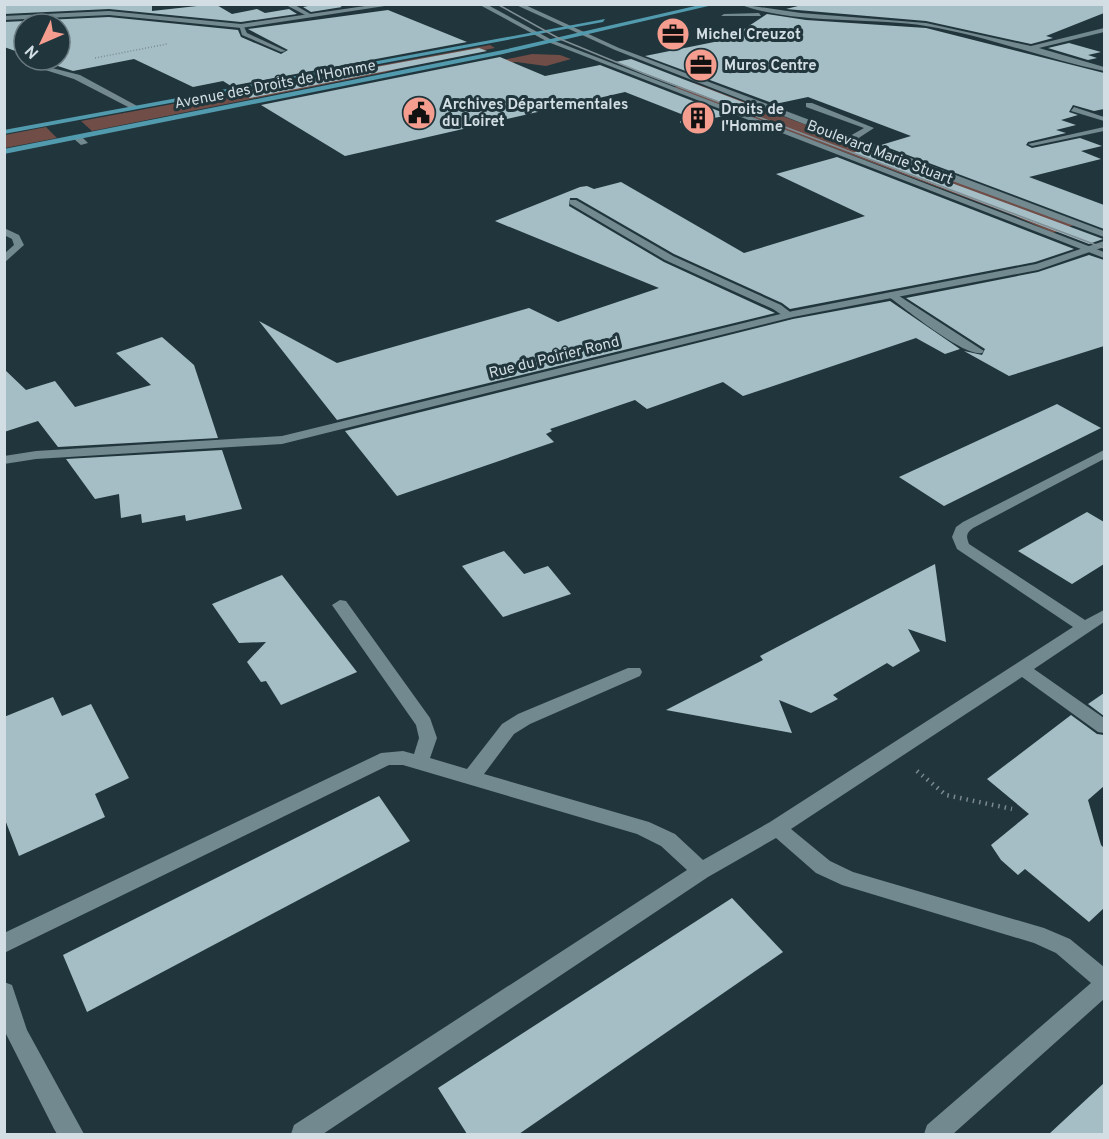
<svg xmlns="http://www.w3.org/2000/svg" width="1109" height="1139" font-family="Overpass,sans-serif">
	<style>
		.green { fill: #704d47 }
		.building { fill: #a5bec6 }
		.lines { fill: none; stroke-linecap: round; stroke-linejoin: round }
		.path-far2 { stroke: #7a8a90; stroke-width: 1.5; stroke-dasharray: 1 2; stroke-linecap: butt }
		.path-far1 { stroke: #7a8a90; stroke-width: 2; stroke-dasharray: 1 2; stroke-linecap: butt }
		.path { stroke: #7a8a90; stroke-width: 4.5; stroke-dasharray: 1.5 5; stroke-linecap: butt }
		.lane { fill: #728990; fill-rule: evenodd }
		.street { fill: #728990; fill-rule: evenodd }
		.secondary { fill: #728990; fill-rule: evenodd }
		.primary { fill: #529baf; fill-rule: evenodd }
		.tram { stroke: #7f8f95; stroke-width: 1.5 }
		.labels { text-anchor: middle; stroke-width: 6; stroke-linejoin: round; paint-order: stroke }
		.far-poi-label { font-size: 15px; font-weight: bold; fill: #d2dee3; stroke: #21363c; text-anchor: start }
		.far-street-label { font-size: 15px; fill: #d2dee3; stroke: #21363c }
	</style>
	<rect width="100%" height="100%" fill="#21363c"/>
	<path class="green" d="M 490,45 L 495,48 L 414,64 L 386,72 L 92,131 L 81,121 Z
		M 532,54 L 560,55 L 571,59 L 546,66 L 516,62 L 406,83 L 409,79 Z
		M 694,83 L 1074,225 L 1053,233 L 1015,216 L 672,88 Z
		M 46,127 L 57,138 L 5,148 L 5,135 Z"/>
	<path class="building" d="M 4,4 L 152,4 L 152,11 L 215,4 L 232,14 L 257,9 L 265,13 L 289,9 L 297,14 L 241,22 L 109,9 L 4,14 Z
		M 318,4 L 337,4 L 342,7 L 311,12 L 303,7 Z
		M 806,4 L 1104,4 L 1104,13 L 1046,36 L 1053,38 L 1031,44 L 926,21 L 786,9 Z
		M 388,10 L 467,42 L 231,86 L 223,81 L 193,87 L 134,59 L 73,71 L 40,60 L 60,60 L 60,24 L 24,24 L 24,54 L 4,47 L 4,22 L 109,17 L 238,30 L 241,37 L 281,54 L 288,50 L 248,29 Z
		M 767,14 L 806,20 L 926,28 L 1104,73 L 1104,109 L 1094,111 L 1073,105 L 1069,112 L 1078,115 L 1061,120 L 1076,125 L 1056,130 L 1066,133 L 1028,142 L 1026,145 L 1032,148 L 1080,138 L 1102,146 L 1081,151 L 1101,159 L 1029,177 L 1104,205 L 1104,229 L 881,145 L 911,136 L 808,97 L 775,104 L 645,56 L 729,39 Z
		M 1069,43 L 1101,52 L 1088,55 L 1097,58 L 1088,60 L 1048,48 Z
		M 479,48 L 487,51 L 250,98 L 241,92 Z
		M 500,57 L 545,76 L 600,65 L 729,115 L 699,121 L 625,92 L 345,156 L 261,105 Z
		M 631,59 L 758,108 L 744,111 L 615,62 Z
		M 863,150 L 900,164 L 1103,239 L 1089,244 L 852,153 Z
		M 837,157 L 1074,249 L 1035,262 L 790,309 L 782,303 L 674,254 L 577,198 L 570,198 L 569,206 L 664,262 L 775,313 L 337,420 L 259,321 L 337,363 L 529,308 L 558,322 L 659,288 L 495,221 L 580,187 L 587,186 L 594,189 L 621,182 L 744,253 L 865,216 L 776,174 Z
		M 1089,255 L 1104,260 L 1104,346 L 1009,376 L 964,351 L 982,355 L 985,349 L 906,298 L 1038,272 Z
		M 890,301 L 960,349 L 945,354 L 916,338 L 743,396 L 723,382 L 647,409 L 635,400 L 550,429 L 552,431 L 546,434 L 554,442 L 397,496 L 345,431 L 793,319 Z
		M 162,337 L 194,365 L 218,438 L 58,447 L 38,421 L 4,432 L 4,369 L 26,390 L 55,381 L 75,407 L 151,385 L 116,353 Z
		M 1057,404 L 1101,428 L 944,506 L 899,477 Z
		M 222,450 L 242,509 L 186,521 L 185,515 L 142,523 L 141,514 L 121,518 L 119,494 L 95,499 L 66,459 Z
		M 1087,512 L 1104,522 L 1104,564 L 1072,584 L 1018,551 Z
		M 504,551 L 524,574 L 548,566 L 571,594 L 503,617 L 462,566 Z
		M 935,564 L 946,642 L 908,629 L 920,651 L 893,667 L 887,663 L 833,695 L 838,699 L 811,713 L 779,700 L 792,733 L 666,710 L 763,660 L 760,656 Z
		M 282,575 L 357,672 L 281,705 L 266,681 L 261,682 L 247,662 L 266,642 L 239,643 L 212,604 Z
		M 1104,693 L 1104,716 L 1088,704 Z
		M 53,697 L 62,716 L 91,704 L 129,778 L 95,794 L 105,817 L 19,856 L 4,817 L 4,717 Z
		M 1071,715 L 1097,734 L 1104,735 L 1104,786 L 1088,800 L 1101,845 L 1104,848 L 1104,908 L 1089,922 L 1025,869 L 1018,875 L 1001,860 L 991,845 L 1029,814 L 987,779 Z
		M 379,796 L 410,841 L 87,1012 L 63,955 Z
		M 732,898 L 783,952 L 519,1134 L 467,1134 L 438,1088 Z
		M 1104,1083 L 1104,1134 L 1049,1134 Z"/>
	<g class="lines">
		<path class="path-far2" d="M 95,58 L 167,44"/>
		<path class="path-far1" d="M 680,122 L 692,123"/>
		<path class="path" d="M 917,771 L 946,795 L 1012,809"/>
		<path class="lane" d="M 284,4 L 293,4 L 314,16 L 309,17 Z
			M 239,25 L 243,25 L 247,33 L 286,51 L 281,52 L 242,35 Z
			M 44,66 L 80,75 L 139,107 L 132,109 L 74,79 L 42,69 Z
			M 806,103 L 812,103 L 874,128 L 854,141 L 848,141 L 848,137 L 864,128 L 806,107 Z
			M 1074,107 L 1104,117 L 1104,121 L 1071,111 Z
			M 74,135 L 80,135 L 88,143 L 81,145 L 74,139 Z
			M 570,200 L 576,200 L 673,256 L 781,305 L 794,315 L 785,317 L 773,309 L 665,260 L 570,204 Z
			M 4,228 L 19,235 L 24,245 L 4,263 L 4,254 L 14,245 L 12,239 L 4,235 Z
			M 893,292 L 984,351 L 982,353 C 964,357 906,309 889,297 L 889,293 Z
			M 1104,450 L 1104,459 L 973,528 C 966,533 966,536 969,544 L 1085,620 L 1104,610 L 1104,622 L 1034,669 L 1104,718 L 1104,733 L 1098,732 L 1022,677 L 791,829 L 830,861 L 853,872 L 1044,928 L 1070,939 L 1104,967 L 1104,999 L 953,1134 L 924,1134 L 927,1125 L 1091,983 L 1056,953 L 1034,943 L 842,885 L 816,873 L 776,838 L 708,877 L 323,1134 L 291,1134 L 294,1125 L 687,870 L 661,846 L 637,834 L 403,765 L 389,765 L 4,953 L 4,933 L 381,753 L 403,751 L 414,754 L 419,738 L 416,725 L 332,605 L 340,600 L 346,601 L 430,718 L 437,738 L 430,758 L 467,769 L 502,724 L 518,714 L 628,668 L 640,668 L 642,672 L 640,676 L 530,724 L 514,734 L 484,774 L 649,822 L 675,834 L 703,860 L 770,822 L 1073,627 L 957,549 L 952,537 L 956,527 L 963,522 Z
			M 4,982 L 12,985 L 27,1030 L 84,1134 L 57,1134 L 54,1129 L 6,1034 Z"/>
		<path class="street" d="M 379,4 L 398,4 L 241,28 L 109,15 L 4,20 L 4,16 L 109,11 L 241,24 Z
			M 739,4 L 801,13 L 926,23 L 1031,46 L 1104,28 L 1104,32 L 1039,48 L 1104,67 L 1104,71 C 1045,59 987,36 926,26 C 869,17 792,25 739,4 Z
			M 759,13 L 761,16 L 721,16 L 724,14 Z
			M 1104,127 L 1104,131 L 1032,146 L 1028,144 Z
			M 1104,241 L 1104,247 L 1038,270 L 793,317 L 282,444 L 36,459 L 4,464 L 4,456 L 36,451 L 282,436 L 793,311 L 1036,264 Z"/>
		<path class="secondary" d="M 486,4 L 552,40 L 1104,252 L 1104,258 L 548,42 L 478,4 Z
			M 523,4 L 619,48 L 1104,231 L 1104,237 L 901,162 L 615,50 L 514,4 Z"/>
		<path class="primary" d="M 704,4 L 717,4 L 503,54 L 4,154 L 4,149 L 503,50 Z
			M 605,19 L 603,22 L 4,134 L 4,130 Z"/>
		<path class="tram" d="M 497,4 L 560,39 L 645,74 L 1104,248"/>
	</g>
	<defs>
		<g id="office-disc" transform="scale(1.725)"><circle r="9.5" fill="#f59d8e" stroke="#21363c"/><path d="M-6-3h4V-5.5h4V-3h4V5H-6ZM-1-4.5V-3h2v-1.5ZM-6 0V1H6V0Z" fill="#111"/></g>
		<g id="civic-disc" transform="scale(1.725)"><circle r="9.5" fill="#f59d8e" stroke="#21363c"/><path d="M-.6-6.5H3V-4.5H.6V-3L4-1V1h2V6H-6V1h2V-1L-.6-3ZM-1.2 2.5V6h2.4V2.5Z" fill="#111"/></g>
		<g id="building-disc" transform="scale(1.725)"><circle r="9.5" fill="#f59d8e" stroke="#21363c"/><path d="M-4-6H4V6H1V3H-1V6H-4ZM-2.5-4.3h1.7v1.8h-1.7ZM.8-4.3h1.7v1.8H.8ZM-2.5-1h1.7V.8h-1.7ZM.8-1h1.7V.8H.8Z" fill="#111"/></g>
	</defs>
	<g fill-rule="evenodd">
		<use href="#office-disc" x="673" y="34"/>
		<use href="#office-disc" x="701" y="65"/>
		<use href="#civic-disc" x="419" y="113"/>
		<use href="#building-disc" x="698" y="118"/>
	</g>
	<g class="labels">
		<g class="far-poi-label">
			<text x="696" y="39">Michel Creuzot</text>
			<text x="724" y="70">Muros Centre</text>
			<text x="442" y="109">Archives Départementales<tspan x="442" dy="17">du Loiret</tspan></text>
			<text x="721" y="114">Droits de<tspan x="721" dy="17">l'Homme</tspan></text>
		</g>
		<g class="far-street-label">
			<text transform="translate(275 84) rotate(-11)" y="5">Avenue des Droits de l'Homme</text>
			<text transform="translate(880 152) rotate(21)" y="5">Boulevard Marie Stuart</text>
			<text transform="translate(554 357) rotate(-14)" y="5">Rue du Poirier Rond</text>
		</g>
	</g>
	<rect width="1109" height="1139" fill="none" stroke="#d2dee3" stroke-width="12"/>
	<g transform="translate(42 42) rotate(226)"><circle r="28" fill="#21363c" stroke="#68797f" stroke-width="1.5"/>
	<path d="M0-4.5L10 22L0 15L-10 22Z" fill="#f59d8e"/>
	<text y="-9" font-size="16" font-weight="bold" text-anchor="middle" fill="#d2dee3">N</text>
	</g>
</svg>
